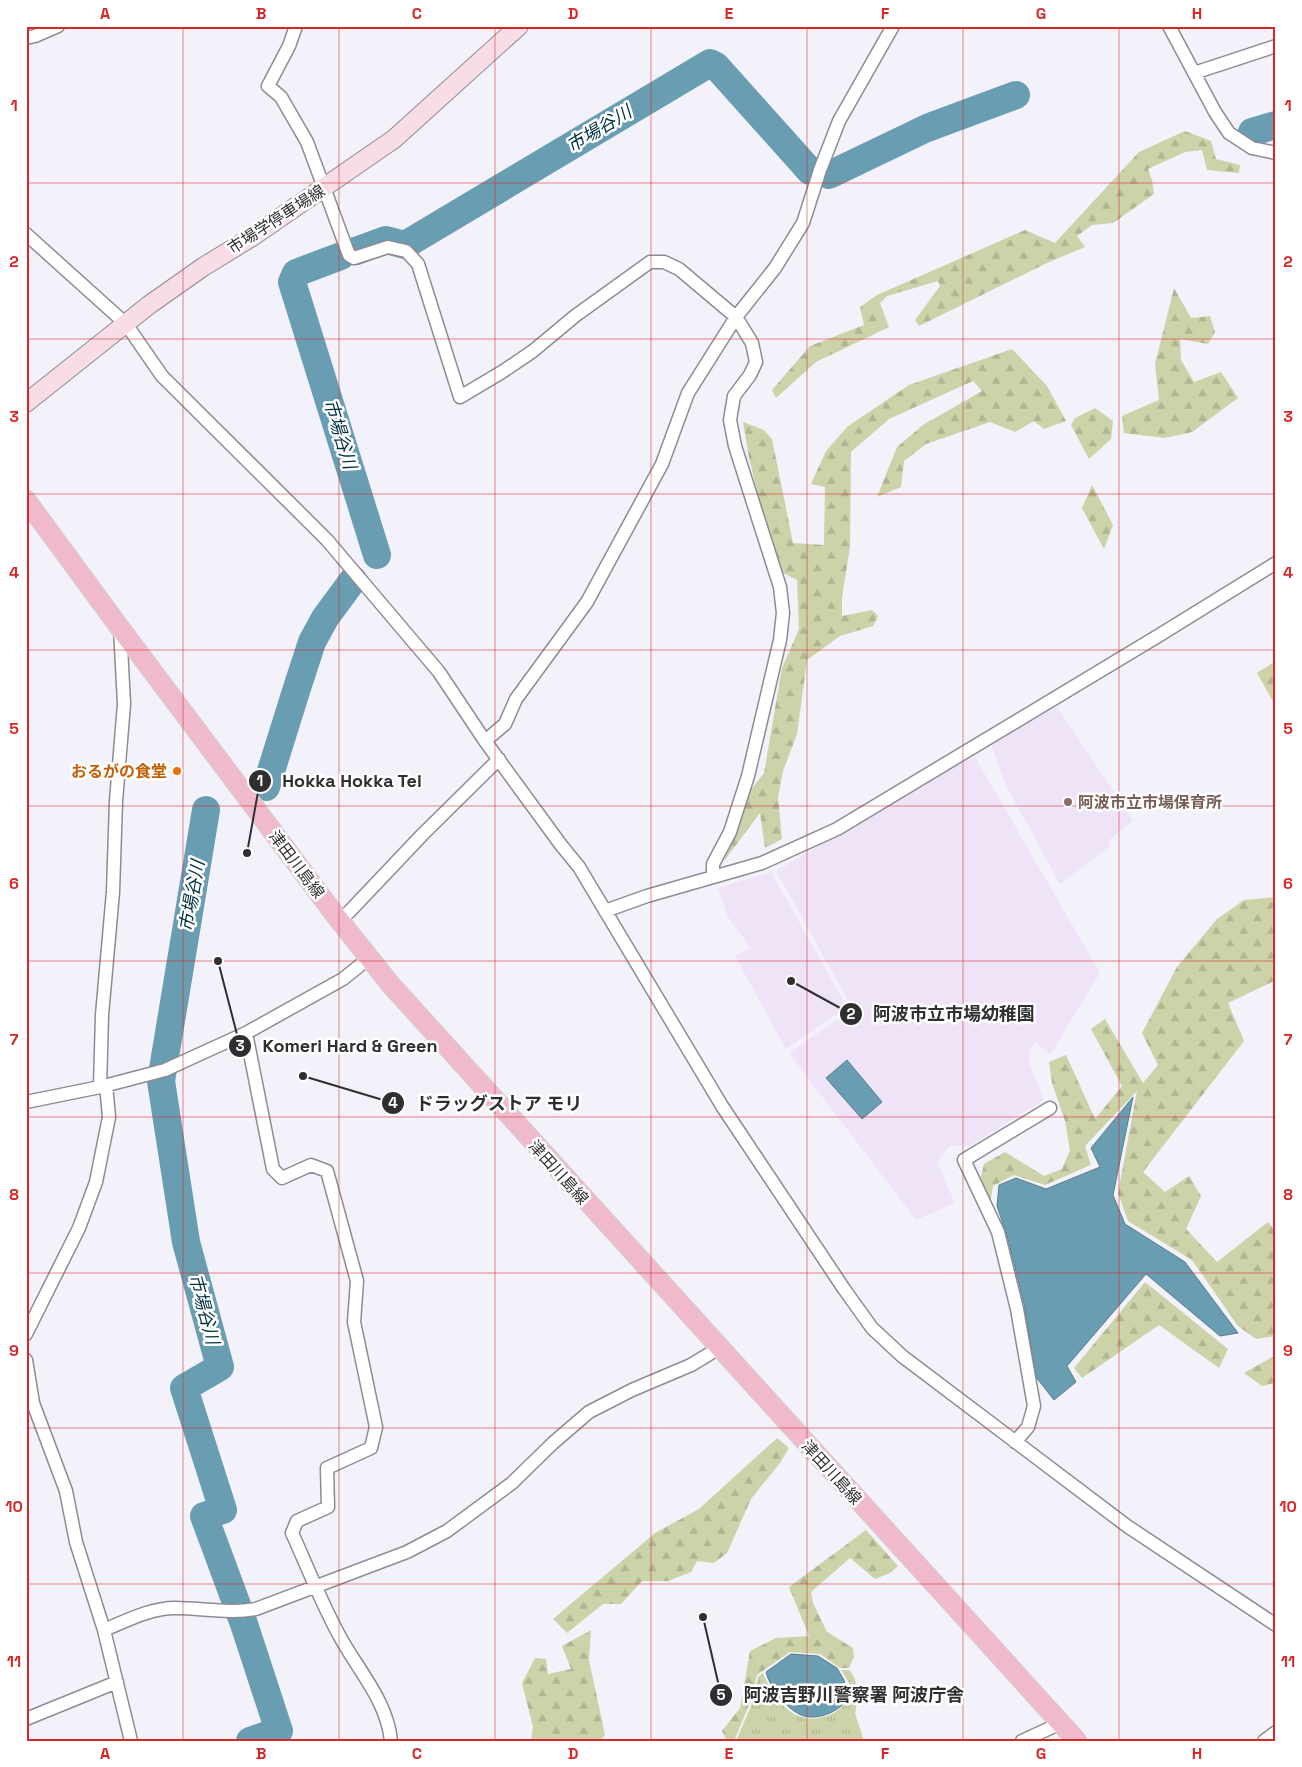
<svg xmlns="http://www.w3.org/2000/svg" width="1302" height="1767" font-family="'Space Grotesk','Noto Sans JP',sans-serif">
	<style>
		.education { fill: #efe3f8 }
		.grass { fill: url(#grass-tufts) }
		.forest { fill: url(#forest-firs) }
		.water { fill: #699eb2; stroke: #587d8c }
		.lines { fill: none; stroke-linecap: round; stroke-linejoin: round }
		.river { stroke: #699eb2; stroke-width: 28 }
		.street-casing { stroke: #8d8b94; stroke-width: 15 }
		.secondary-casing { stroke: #8d8b94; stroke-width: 20 }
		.primary-casing { stroke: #d1d1d2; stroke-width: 21 }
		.street { stroke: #fff; stroke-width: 12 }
		.secondary { stroke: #f8dce6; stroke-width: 18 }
		.primary { stroke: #f1b9cc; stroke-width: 19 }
		.grid { fill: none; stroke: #d62828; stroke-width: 1; stroke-opacity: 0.55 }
		.food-dot { fill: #e8710a; stroke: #fff; stroke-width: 2 }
		.education-dot { fill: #8d6e63; stroke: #fff; stroke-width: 2 }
		.labels { text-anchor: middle; stroke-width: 5; stroke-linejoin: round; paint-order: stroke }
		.street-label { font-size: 16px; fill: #2f2f32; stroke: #fff }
		.food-label { font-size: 16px; font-weight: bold; fill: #c56008; stroke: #fff; text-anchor: end }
		.education-label { font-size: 16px; font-weight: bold; fill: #785e54; stroke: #fff; text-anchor: start }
		.water-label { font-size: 18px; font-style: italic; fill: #00313f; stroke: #fff }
		.leader { fill: none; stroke: #2f2f32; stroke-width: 2 }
		.callout-dot { fill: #2f2f32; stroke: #fff; stroke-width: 2 }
		.mark-label { font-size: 15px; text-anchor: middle; font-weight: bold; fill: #fff }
		.callout-label { font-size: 18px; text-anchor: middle; font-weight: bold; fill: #2f2f32; stroke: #fff; stroke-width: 5; stroke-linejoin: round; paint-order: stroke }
		.neatline { fill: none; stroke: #d62828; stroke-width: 2 }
		.grid-label { font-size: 16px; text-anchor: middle; font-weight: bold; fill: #d62828 }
	</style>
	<defs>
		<pattern id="grass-tufts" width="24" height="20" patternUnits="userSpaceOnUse" patternTransform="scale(1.25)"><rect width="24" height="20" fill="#ccd3a9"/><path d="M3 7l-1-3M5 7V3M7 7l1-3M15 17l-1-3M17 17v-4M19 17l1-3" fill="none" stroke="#b0b592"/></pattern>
		<pattern id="forest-firs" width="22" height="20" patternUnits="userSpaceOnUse" patternTransform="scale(1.25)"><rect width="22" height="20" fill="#ccd3a9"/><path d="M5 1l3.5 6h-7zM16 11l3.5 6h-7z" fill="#b0b592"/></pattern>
	</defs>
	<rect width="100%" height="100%" fill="#f3f1fa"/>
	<path class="education" d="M 1057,707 L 1133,820 L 1108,841 L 1110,846 L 1060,884 L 1005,784 L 991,743 Z
		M 975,757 L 1100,973 L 1050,1055 L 1036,1042 L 1029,1051 L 1029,1062 L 1044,1100 L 971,1145 L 950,1146 L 937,1162 L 955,1203 L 916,1220 L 789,1053 L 853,1009 L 776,871 L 950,767 Z
		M 771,872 L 847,1007 L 786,1049 L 735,956 L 750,947 L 728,917 L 718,888 Z"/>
	<path class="grass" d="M 841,1670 L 849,1670 L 854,1677 L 859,1694 L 855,1713 L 864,1741 L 736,1741 L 751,1706 L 758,1677 L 763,1673 C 773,1698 794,1726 823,1717 C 836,1714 843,1707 850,1696 L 849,1683 Z"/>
	<path class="forest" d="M 1185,131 L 1211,141 L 1216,159 L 1240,165 L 1239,173 L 1207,170 L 1202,150 L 1185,152 L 1148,169 L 1152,180 L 1154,194 L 1113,223 L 1092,225 L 1077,236 L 1085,247 L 1049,262 L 919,326 L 915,320 L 940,286 L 938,281 L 887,296 L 880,303 L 889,327 L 816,362 L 776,398 L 772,390 L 810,346 L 864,325 L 860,307 L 877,295 L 1025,230 L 1055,243 L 1139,152 Z
		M 1174,288 L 1191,318 L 1210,316 L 1215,332 L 1208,344 L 1180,339 L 1181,360 L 1194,382 L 1221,372 L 1238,398 L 1192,432 L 1165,438 L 1124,433 L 1122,416 L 1159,400 L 1155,364 Z
		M 1012,349 L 1047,386 L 1066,421 L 1044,429 L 1034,421 L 1015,432 L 990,422 L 926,444 L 904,461 L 901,487 L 877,497 L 897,447 L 923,425 L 982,391 L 973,381 L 889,419 L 851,452 L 850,547 L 842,597 L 842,616 L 872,610 L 878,616 L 873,626 L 840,636 L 807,660 L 797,734 L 783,771 L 778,797 L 782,839 L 765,848 L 760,813 L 724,861 L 750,791 L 764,773 L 782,668 L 799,629 L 797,580 L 783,573 L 767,531 L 749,458 L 743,422 L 764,430 L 772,439 L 793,543 L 824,545 L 825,487 L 811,484 L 826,451 L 848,426 L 909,385 Z
		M 1095,408 L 1113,421 L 1111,439 L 1089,459 L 1071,425 L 1075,418 Z
		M 1092,485 L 1113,525 L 1104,549 L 1082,508 Z
		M 1276,661 L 1276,707 L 1257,673 Z
		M 1276,897 L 1276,980 L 1228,1003 L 1244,1041 L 1143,1172 L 1165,1192 L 1189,1176 L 1201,1196 L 1186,1229 L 1217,1262 L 1268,1222 L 1276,1232 L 1276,1336 L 1256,1339 L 1238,1326 L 1192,1260 L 1128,1221 L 1118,1193 L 1137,1091 L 1085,1146 L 1091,1165 L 1045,1185 L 1014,1175 L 993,1186 L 990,1204 L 980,1181 L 984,1164 L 1005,1152 L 1044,1176 L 1062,1169 L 1070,1150 L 1065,1121 L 1052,1083 L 1049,1062 L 1066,1055 L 1095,1119 L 1122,1086 L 1091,1029 L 1105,1019 L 1143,1083 L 1158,1065 L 1142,1033 L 1177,967 L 1217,919 L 1244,900 Z
		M 1145,1282 L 1228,1349 L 1219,1368 L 1159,1325 L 1082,1378 L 1074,1368 Z
		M 1276,1355 L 1276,1383 L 1262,1386 L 1244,1373 Z
		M 777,1438 L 789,1448 L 780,1463 L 751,1499 L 727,1553 L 714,1563 L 697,1561 L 691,1572 L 668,1581 L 642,1581 L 621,1604 L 603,1604 L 567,1633 L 553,1619 L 655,1533 L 699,1509 Z
		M 866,1530 L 898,1566 L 890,1573 L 875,1579 L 850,1558 L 811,1592 L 813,1603 L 827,1632 L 853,1648 L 854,1657 L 849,1668 L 840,1668 L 820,1654 L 790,1652 L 757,1675 L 749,1705 L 734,1741 L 723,1741 L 726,1739 L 722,1731 L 740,1708 L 750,1651 L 776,1638 L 809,1636 L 789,1587 Z
		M 591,1630 L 589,1660 L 605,1735 L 600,1741 L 531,1741 L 533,1727 L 522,1683 L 535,1658 L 546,1659 L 548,1674 L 571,1669 L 562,1646 Z"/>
	<path class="water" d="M 847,1060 L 882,1102 L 862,1119 L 826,1078 Z
		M 1133,1097 L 1113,1195 L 1125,1224 L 1185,1262 L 1238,1333 L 1220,1336 L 1146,1274 L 1067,1366 L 1076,1382 L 1054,1400 L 1036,1377 L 1024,1304 L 1008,1239 L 997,1206 L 999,1185 L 1016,1178 L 1046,1189 L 1100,1167 L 1091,1148 Z
		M 791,1654 L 818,1656 L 837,1668 L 844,1680 L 848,1695 C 847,1698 845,1703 842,1705 C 832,1715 811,1721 799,1714 C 784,1706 770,1688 766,1672 Z"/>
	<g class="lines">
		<path class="river" d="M 1252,132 L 1276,125
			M 829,175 L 927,128 L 1016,95
			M 356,251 L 386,240 L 405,245 L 710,63 L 716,66 L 810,171
			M 341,256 L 296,273 L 292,282 L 377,555
			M 266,787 L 297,688 L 312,642 L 325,618 L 353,580
			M 206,810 L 161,1081 L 186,1242 L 220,1367 L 184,1388 L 223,1510 L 204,1516 L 244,1624 L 279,1731 L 250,1741"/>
		<g class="street-casing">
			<path id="street" d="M 296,26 L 289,46 L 268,86 L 281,97 L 307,142 L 349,255 L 354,258 L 388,247 L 406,251 L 418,264 L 460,397 L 502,372 L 533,351 L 575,316 L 650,262 L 664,262 L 679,269 L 736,317 L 752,343 L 756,362 L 750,375 L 734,396 L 730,420 L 735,446 L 780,587 L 783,613 L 780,640 L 748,776 L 730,832 L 713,864 L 713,877
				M 1169,26 L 1215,112 L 1229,133 L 1252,148 L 1276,153
				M 26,38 L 35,36 L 58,26
				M 1194,73 L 1276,46
				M 26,234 L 126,324 L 162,376 L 327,540 L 439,672 L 485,741 L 561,845 L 579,867 L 722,1106 L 844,1289 L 872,1328 L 902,1356 L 1127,1526 L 1276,1625
				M 485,741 L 505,724 L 516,699 L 587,602 L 662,464 L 688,393 L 736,317 L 775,268 L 803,223 L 820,170 L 839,121 L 893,26
				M 605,911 L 647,896 L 762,863 L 837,829 L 1158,636 L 1276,563
				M 339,920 L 349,912 L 422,835 L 499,759
				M 246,1033 L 273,1169 L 282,1178 L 311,1165 L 327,1171 L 357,1281 L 354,1322 L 376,1427 L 371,1448 L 327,1468 L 328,1507 L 297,1521 L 292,1533 C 307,1566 321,1602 339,1635 C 357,1669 387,1700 391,1741
				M 100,1087 L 102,1015 L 113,892 L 116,801 L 124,704 L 120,628
				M 26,1102 L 100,1087 L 165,1070 L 246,1033 L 343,979 L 369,958
				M 26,1334 L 79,1228 L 96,1182 L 109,1117 L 106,1085
				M 26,1360 L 33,1403 L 66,1491 L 76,1542 L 104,1630 L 131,1741
				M 1015,1442 L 1028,1427 L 1034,1406 L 1017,1309 L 998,1232 L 964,1160 L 1050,1108
				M 104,1630 C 126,1621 150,1608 175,1608 C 202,1608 229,1614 256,1609 L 407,1552 L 447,1531 L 512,1483 L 553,1443 L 589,1412 L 632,1390 L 691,1365 L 719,1348
				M 26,1719 L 117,1682
				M 1022,1741 L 1061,1723
				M 1264,1741 L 1276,1732"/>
		</g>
		<g class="secondary-casing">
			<path id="secondary" d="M 26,403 L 149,305 L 203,267 L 252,237 L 394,139 L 519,26"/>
		</g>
		<g class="primary-casing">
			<path id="primary" d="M 26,500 L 120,628 L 339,920 L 391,985 L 1077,1741"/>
		</g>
		<use href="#street" class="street"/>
		<use href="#secondary" class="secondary"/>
		<use href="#primary" class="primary"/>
	</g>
	<path class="grid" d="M 183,26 L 183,1741M 339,26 L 339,1741M 495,26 L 495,1741M 651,26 L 651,1741M 807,26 L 807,1741M 963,26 L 963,1741M 1119,26 L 1119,1741M 26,183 L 1276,183M 26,339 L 1276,339M 26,494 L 1276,494M 26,650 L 1276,650M 26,806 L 1276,806M 26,961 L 1276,961M 26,1117 L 1276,1117M 26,1273 L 1276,1273M 26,1428 L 1276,1428M 26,1584 L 1276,1584"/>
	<circle class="food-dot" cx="177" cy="771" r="5"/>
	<circle class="education-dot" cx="1068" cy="802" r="5"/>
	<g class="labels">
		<g class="street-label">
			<text transform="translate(276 219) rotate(-33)" y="6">市場学停車場線</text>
			<text transform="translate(297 864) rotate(53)" y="6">津田川島線</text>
			<text transform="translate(559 1172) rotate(48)" y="6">津田川島線</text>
			<text transform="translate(832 1472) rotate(48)" y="6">津田川島線</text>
		</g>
		<g class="food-label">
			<text x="167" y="777">おるがの食堂</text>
		</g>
		<g class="education-label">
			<text x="1078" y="808">阿波市立市場保育所</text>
		</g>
		<g class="water-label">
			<text transform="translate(599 129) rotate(-31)" y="6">市場谷川</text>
			<text transform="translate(340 434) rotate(73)" y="6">市場谷川</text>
			<text transform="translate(192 896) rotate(-80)" y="6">市場谷川</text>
			<text transform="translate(204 1309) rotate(75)" y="6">市場谷川</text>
		</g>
	</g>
	<path class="leader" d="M247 853L260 781M791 981L851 1014M218 961L240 1046M303 1076L393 1103M703 1617L721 1695"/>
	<g class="callout-dot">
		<circle cx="247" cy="853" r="5"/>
		<circle cx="791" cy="981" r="5"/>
		<circle cx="218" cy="961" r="5"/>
		<circle cx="303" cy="1076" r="5"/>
		<circle cx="703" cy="1617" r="5"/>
		<circle cx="260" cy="781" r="12"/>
		<circle cx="851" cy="1014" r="12"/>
		<circle cx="240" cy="1046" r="12"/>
		<circle cx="393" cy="1103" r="12"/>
		<circle cx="721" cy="1695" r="12"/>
	</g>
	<g class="mark-label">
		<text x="260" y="786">1</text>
		<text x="851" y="1019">2</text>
		<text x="240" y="1051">3</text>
		<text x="393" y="1108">4</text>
		<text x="721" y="1700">5</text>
	</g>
	<g class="callout-label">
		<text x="352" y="787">Hokka Hokka Tei</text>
		<text x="954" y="1020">阿波市立市場幼稚園</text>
		<text x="350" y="1052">Komeri Hard &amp; Green</text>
		<text x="499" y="1110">ドラッグストア モリ</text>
		<text x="854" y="1701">阿波吉野川警察署 阿波庁舎</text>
	</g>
	<rect width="1302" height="1767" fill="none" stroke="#ffffff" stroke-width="55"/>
	<rect x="28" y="28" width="1246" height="1712" class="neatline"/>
	<g class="grid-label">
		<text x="105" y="19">A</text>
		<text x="261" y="19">B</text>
		<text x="417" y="19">C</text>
		<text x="573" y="19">D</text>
		<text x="729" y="19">E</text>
		<text x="885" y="19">F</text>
		<text x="1041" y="19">G</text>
		<text x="1197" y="19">H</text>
		<text x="14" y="111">1</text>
		<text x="1288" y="111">1</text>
		<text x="14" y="267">2</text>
		<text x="1288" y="267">2</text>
		<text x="14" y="422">3</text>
		<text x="1288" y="422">3</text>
		<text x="14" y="578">4</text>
		<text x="1288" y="578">4</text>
		<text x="14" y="734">5</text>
		<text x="1288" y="734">5</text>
		<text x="14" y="889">6</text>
		<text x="1288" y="889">6</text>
		<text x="14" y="1045">7</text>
		<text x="1288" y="1045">7</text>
		<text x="14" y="1200">8</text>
		<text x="1288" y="1200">8</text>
		<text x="14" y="1356">9</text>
		<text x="1288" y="1356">9</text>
		<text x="14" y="1512">10</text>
		<text x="1288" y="1512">10</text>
		<text x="14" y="1667">11</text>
		<text x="1288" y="1667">11</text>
		<text x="105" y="1759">A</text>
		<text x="261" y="1759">B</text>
		<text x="417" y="1759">C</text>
		<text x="573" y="1759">D</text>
		<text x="729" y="1759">E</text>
		<text x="885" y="1759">F</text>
		<text x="1041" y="1759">G</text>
		<text x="1197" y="1759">H</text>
	</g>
</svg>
